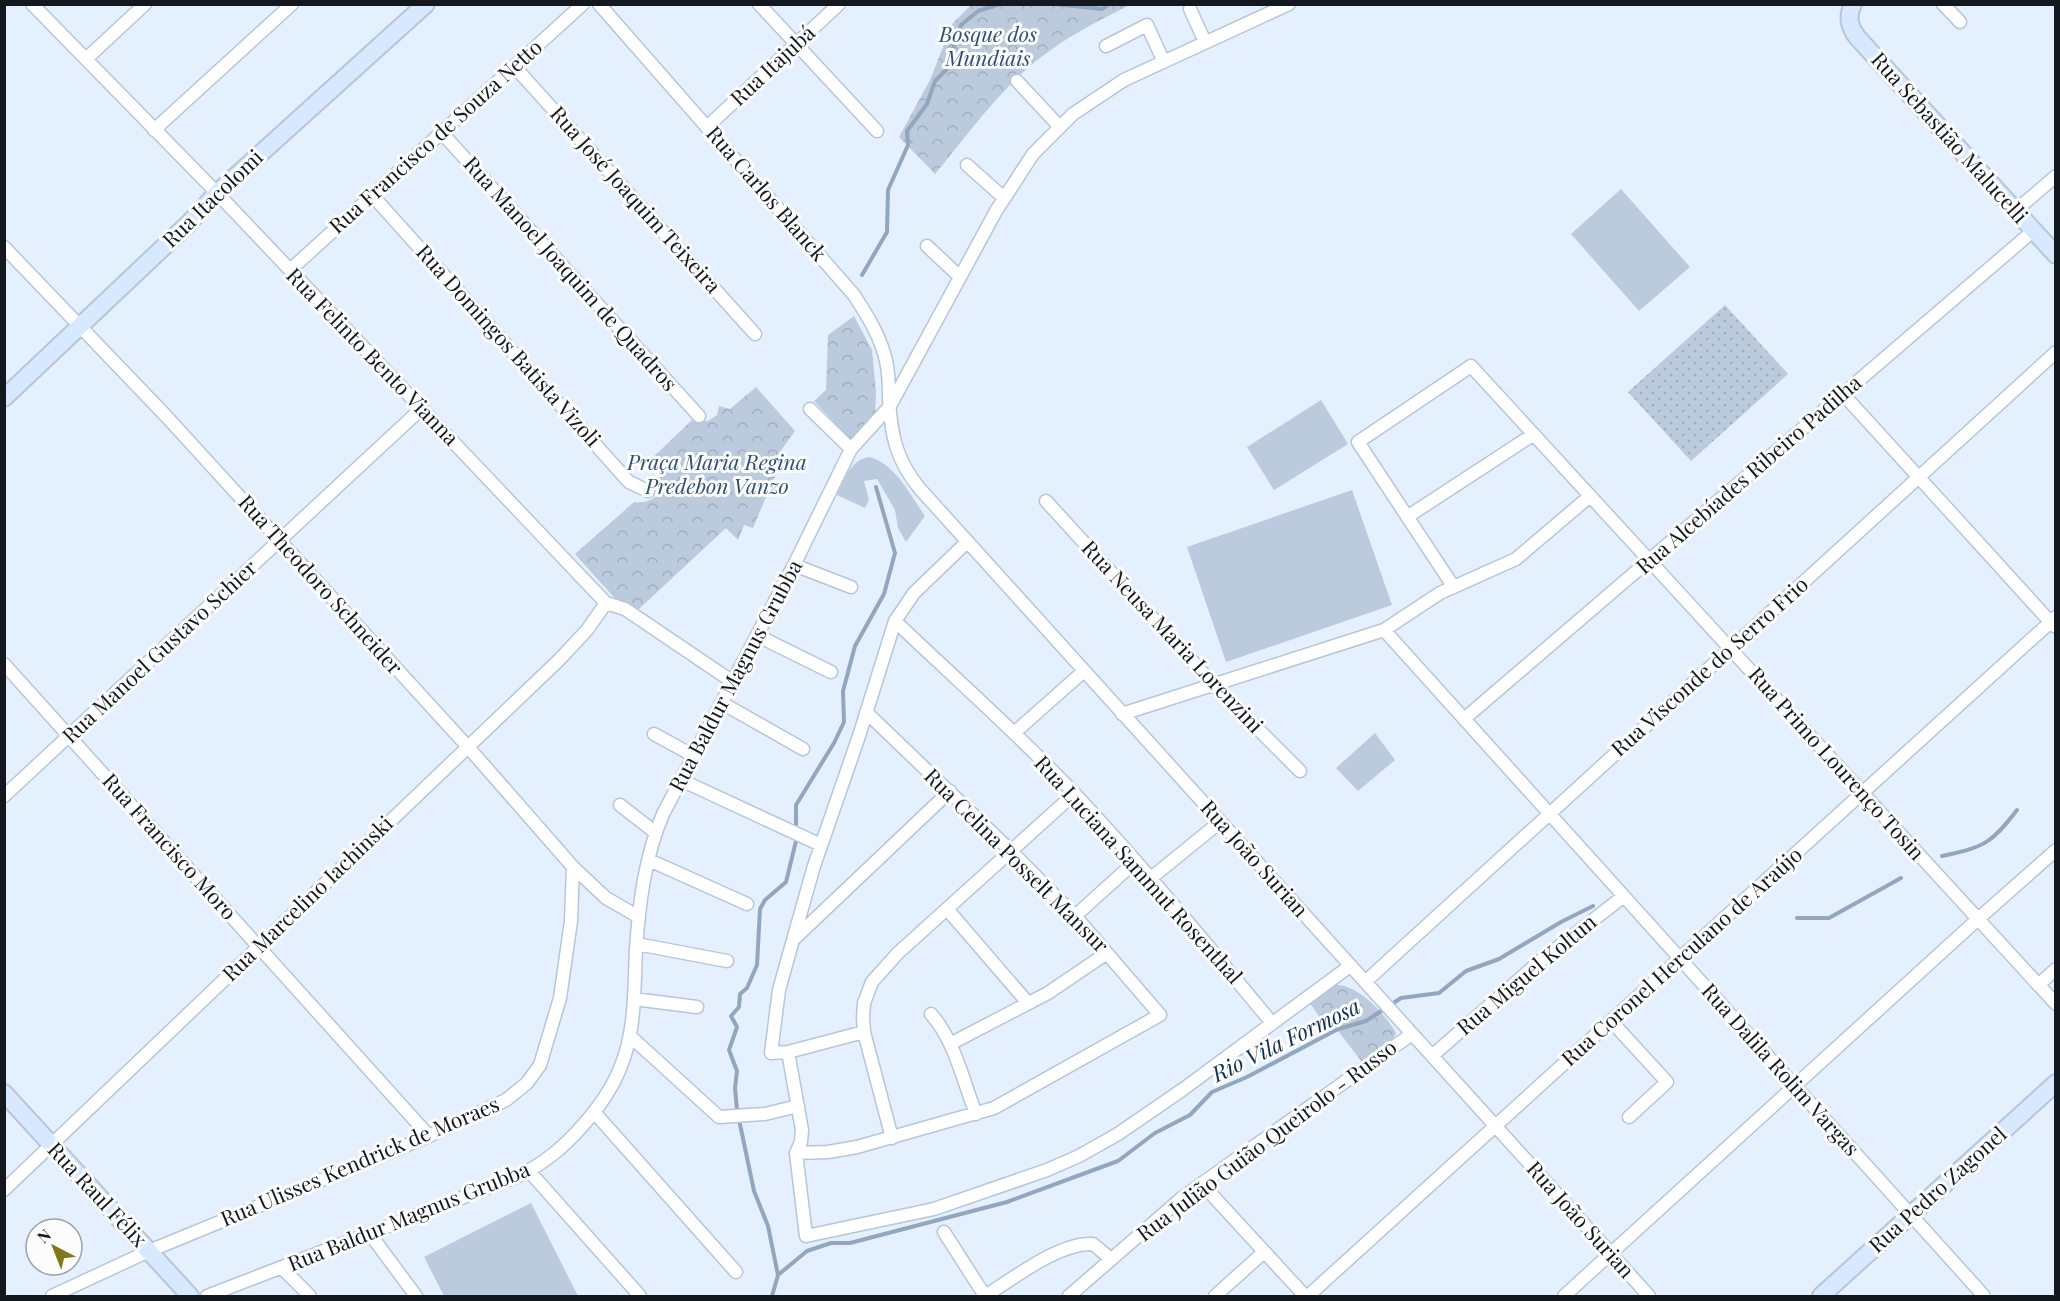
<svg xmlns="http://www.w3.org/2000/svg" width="2060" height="1301" font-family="'Playfair Display',serif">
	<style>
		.grass { fill: #bbcbdd }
		.park { fill: url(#park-crowns) }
		.garden { fill: url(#garden-dots) }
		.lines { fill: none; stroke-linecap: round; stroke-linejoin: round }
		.stream { stroke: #92a6be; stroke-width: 4 }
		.street-casing { stroke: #b7c6d7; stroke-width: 15 }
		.secondary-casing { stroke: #b7c6d7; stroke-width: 20 }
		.street { stroke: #fff; stroke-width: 12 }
		.secondary { stroke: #d6e9fe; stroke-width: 16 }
		.labels { text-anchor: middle; stroke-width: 6; stroke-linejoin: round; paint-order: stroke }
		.park-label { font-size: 21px; font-style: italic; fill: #2e4f72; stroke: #fcfcfc }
		.street-label { font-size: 21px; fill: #12181d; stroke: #fcfcfc }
		.water-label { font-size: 22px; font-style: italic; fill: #0d2e4f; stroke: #fcfcfc }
	</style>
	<defs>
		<pattern id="park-crowns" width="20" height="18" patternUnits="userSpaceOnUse" patternTransform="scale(1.5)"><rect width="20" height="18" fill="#bbcbdd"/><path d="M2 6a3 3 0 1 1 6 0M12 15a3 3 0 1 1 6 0" fill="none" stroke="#a0aebd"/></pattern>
		<pattern id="garden-dots" width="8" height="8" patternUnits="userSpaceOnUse" patternTransform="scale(1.5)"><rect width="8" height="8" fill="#bbcbdd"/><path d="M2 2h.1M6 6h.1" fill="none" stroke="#a0aebd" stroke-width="1.8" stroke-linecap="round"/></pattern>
	</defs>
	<rect width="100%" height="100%" fill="#e4f0fe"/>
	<path class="grass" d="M 1621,189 L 1690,267 L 1639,311 L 1571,234 Z
		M 1321,400 L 1348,444 L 1274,490 L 1247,447 Z
		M 869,457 C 895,463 911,496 925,516 L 906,542 L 898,528 L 895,510 L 877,479 L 864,481 L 869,500 L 865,508 L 837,495 C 846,478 849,461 869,457 Z
		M 1352,490 L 1392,605 L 1226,662 L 1187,547 Z
		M 1375,733 L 1395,760 L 1358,791 L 1336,768 Z
		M 531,1203 L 578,1296 L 444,1296 L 424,1257 Z"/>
	<path class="park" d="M 971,5 L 1130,5 C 1087,26 1046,48 1012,83 C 984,111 960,144 935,174 L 899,137 L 930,80 L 952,24 Z
		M 854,316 L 872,350 L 876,391 L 875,417 L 853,442 L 814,401 L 826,390 L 828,335 Z
		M 756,387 L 795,431 L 776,457 L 781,462 L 753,528 L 744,525 L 738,540 L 726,528 L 639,609 L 619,603 L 575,554 L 634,502 C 648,503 654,500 662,489 C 661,477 656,471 646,464 L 692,420 L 708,421 L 717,415 L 719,406 L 730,409 Z
		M 1336,985 C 1358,984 1386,1015 1396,1033 L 1394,1039 L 1362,1062 L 1335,1027 L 1323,1022 L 1309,1002 Z"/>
	<path class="garden" d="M 1725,305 L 1788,374 L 1691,461 L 1628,392 Z"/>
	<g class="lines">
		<path class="stream" d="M 1055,4 L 1102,9 L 1109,4
			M 862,275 L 887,232 L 888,190 L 908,145 L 907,131 L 927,104 L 935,81 L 946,70 L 961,25 L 978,11 L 1000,4
			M 1942,856 C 1984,847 1991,844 2017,810
			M 1797,918 L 1829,918 L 1901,878
			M 778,1275 L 768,1226 L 754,1191 L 737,1110 L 735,1088 L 737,1071 L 729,1050 L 737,1027 L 731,1016 L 739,1007 L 740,994 L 747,988 L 757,965 L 760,909 L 765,900 L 786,882 L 796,841 L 796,805 L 834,743 L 844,722 L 843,691 L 855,646 L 884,594 L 895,553 L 876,487
			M 772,1296 L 778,1275 L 807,1251 L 831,1243 L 850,1243 L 1007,1202 L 1118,1161 L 1155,1133 L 1190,1115 L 1212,1092 L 1247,1077 L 1338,1029 L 1366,1021 L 1401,998 L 1439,993 L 1466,971 L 1499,959 L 1561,922 L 1593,906"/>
		<g class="street-casing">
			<path id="street" d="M 32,4 L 217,193 L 606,603 L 625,609 L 733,682
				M 599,4 L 854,295 C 867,315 881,337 886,361 C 889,373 889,386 889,399 C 891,435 896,460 920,489 L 1649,1296
				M 759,4 L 877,131
				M 1943,4 L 1960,22
				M 1190,9 L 1205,42
				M 1106,46 L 1147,25 L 1163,60
				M 86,59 L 145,4
				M 514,66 L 755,334
				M 1017,81 L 1059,126
				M 707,127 L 839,4
				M 154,130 L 292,4
				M 441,132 L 699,416
				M 967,165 L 1004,198
				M 372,195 L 629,482 L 648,491
				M 2015,211 L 2056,176
				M 927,246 L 960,277
				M 4,247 L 166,416 L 468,747 L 573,867 L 606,898 L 639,917
				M 290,270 L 583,4
				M 1843,394 L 2054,626
				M 810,409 L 851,449
				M 1046,501 L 1213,684 L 1300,771
				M 1407,517 L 1534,434
				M 794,565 L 851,587
				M 1453,586 L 1358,442 L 1471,366 L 2056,1004
				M 895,621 C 960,683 1027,742 1088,808 C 1152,877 1212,951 1272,1023
				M 1384,630 L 1984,1296
				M 758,636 L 831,672
				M 4,664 L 429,1136
				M 722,703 L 803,749
				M 1122,714 L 1384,630 L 1440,593 L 1516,559 L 1590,496
				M 1464,719 L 2033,231
				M 1014,733 L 1084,671
				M 654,734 L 694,756
				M 681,780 L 821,845
				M 950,791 L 793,940 L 779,990 L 771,1053 L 788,1052 L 802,1130 L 801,1142 L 796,1153 L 806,1236 L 934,1209 L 1047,1170 L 1079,1156 L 1118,1134 L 1182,1090 L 1350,966
				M 4,796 L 421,409
				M 620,805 L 656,833
				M 649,860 L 747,904
				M 1151,878 L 1220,822
				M 947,909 L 1028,1003
				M 1075,916 L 1136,861
				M 793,940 L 814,866 L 859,736 L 895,621 L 914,593 L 967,542
				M 637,944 L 727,961
				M 1365,982 L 2056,352
				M 2038,985 L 2056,969
				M 634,999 L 697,1007
				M 931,1014 C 955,1041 963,1081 976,1114
				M 1611,1021 L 1667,1082 L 1629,1117
				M 630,1036 L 719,1117 L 765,1114 L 798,1106
				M 950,1044 L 1048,993 L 1107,953
				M 788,1052 L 864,1032
				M 1432,1056 L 1539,962 L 1624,896
				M 594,1112 L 736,1272
				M 892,1138 L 864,1032 L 863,1018 L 864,1003 L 872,982 L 898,953 L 1074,794
				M 796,1153 L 828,1152 L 857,1147 L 994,1108 L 1160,1015 L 1075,916 L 1011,851 L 866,712
				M 529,1171 L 640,1296
				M 1202,1184 L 1305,1296
				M 4,1190 L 559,660 L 587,630 L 606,603
				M 944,1232 L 985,1296
				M 370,1234 L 416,1296
				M 282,1268 L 310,1296
				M 52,1296 L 149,1251 L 429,1136 L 506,1100 L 527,1083 L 540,1065 L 560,998 L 571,921 L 573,867
				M 207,1296 L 516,1177 C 544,1164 564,1147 584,1124 C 599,1107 613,1087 621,1066 C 636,1029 634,988 636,949 C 639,904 645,856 663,814 L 794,565 L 851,449 L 890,406 L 996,211 L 1033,154 L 1073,114 L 1124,80 L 1289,4
				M 985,1296 C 1013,1279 1059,1242 1093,1244 L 1111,1259
				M 1069,1296 L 1183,1197 L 1412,1034
				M 1215,1296 L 1264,1252
				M 1308,1296 L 2056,617
				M 1564,1296 L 1978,919 L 2056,850"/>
		</g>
		<g class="secondary-casing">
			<path id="secondary" d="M 1853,4 C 1847,17 1849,26 1857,37 L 2056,255
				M 4,398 L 189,223 L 217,193 L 426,4
				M 4,1093 L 190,1296
				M 1821,1296 L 2056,1083"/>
		</g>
		<use href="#street" class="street"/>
		<use href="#secondary" class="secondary"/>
	</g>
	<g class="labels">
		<g class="park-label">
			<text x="988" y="42">Bosque dos<tspan x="988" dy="24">Mundiais</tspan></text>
			<text x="717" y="470">Praça Maria Regina<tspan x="717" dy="24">Predebon Vanzo</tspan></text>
		</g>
		<g class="street-label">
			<text transform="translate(773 66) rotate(-43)" y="7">Rua Itajubá</text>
			<text transform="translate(436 137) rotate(-42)" y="7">Rua Francisco de Souza Netto</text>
			<text transform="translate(1949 138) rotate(48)" y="7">Rua Sebastião Malucelli</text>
			<text transform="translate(766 194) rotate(49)" y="7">Rua Carlos Blanck</text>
			<text transform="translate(213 199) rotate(-44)" y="7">Rua Itacolomi</text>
			<text transform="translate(635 200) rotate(48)" y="7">Rua José Joaquim Teixeira</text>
			<text transform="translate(570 274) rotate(48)" y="7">Rua Manoel Joaquim de Quadros</text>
			<text transform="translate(508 346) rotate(48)" y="7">Rua Domingos Batista Vizoli</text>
			<text transform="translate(372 357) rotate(46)" y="7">Rua Felinto Bento Vianna</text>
			<text transform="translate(1749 475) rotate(-41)" y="7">Rua Alcebíades Ribeiro Padilha</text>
			<text transform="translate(320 585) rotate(48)" y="7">Rua Theodoro Schneider</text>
			<text transform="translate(1172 637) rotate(47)" y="7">Rua Neusa Maria Lorenzini</text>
			<text transform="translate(160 652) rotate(-43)" y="7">Rua Manoel Gustavo Schier</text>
			<text transform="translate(1710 667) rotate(-42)" y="7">Rua Visconde do Serro Frio</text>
			<text transform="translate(736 676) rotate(-62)" y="7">Rua Baldur Magnus Grubba</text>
			<text transform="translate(1836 764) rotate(48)" y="7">Rua Primo Lourenço Tosin</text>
			<text transform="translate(169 847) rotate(48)" y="7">Rua Francisco Moro</text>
			<text transform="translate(1254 859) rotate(48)" y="7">Rua João Surian</text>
			<text transform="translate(1016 861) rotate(45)" y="7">Rua Celina Posselt Mansur</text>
			<text transform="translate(1138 870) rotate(48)" y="7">Rua Luciana Sammut Rosenthal</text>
			<text transform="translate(308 899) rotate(-44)" y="7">Rua Marcelino Iachinski</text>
			<text transform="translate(1682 957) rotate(-42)" y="7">Rua Coronel Herculano de Araújo</text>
			<text transform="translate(1527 975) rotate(-40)" y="7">Rua Miguel Koltun</text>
			<text transform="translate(1780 1070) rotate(48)" y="7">Rua Dalila Rolim Vargas</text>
			<text transform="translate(1267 1141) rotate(-37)" y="7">Rua Julião Guião Queirolo - Russo</text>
			<text transform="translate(360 1162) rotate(-23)" y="7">Rua Ulisses Kendrick de Moraes</text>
			<text transform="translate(1938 1190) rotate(-42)" y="7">Rua Pedro Zagonel</text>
			<text transform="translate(97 1195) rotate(47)" y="7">Rua Raul Félix</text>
			<text transform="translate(409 1217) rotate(-22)" y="7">Rua Baldur Magnus Grubba</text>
			<text transform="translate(1580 1220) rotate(48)" y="7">Rua João Surian</text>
		</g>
		<g class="water-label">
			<text transform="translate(1286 1040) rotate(-26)" y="8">Rio Vila Formosa</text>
		</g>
	</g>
	<rect width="2060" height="1301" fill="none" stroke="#12181d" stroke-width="12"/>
	<g transform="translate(54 1247) rotate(318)"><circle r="28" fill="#fcfcfc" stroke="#9ea1a3" stroke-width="1.5"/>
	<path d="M0-4.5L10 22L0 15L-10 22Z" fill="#83771b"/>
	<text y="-9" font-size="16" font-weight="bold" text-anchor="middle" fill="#12181d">N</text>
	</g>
</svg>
